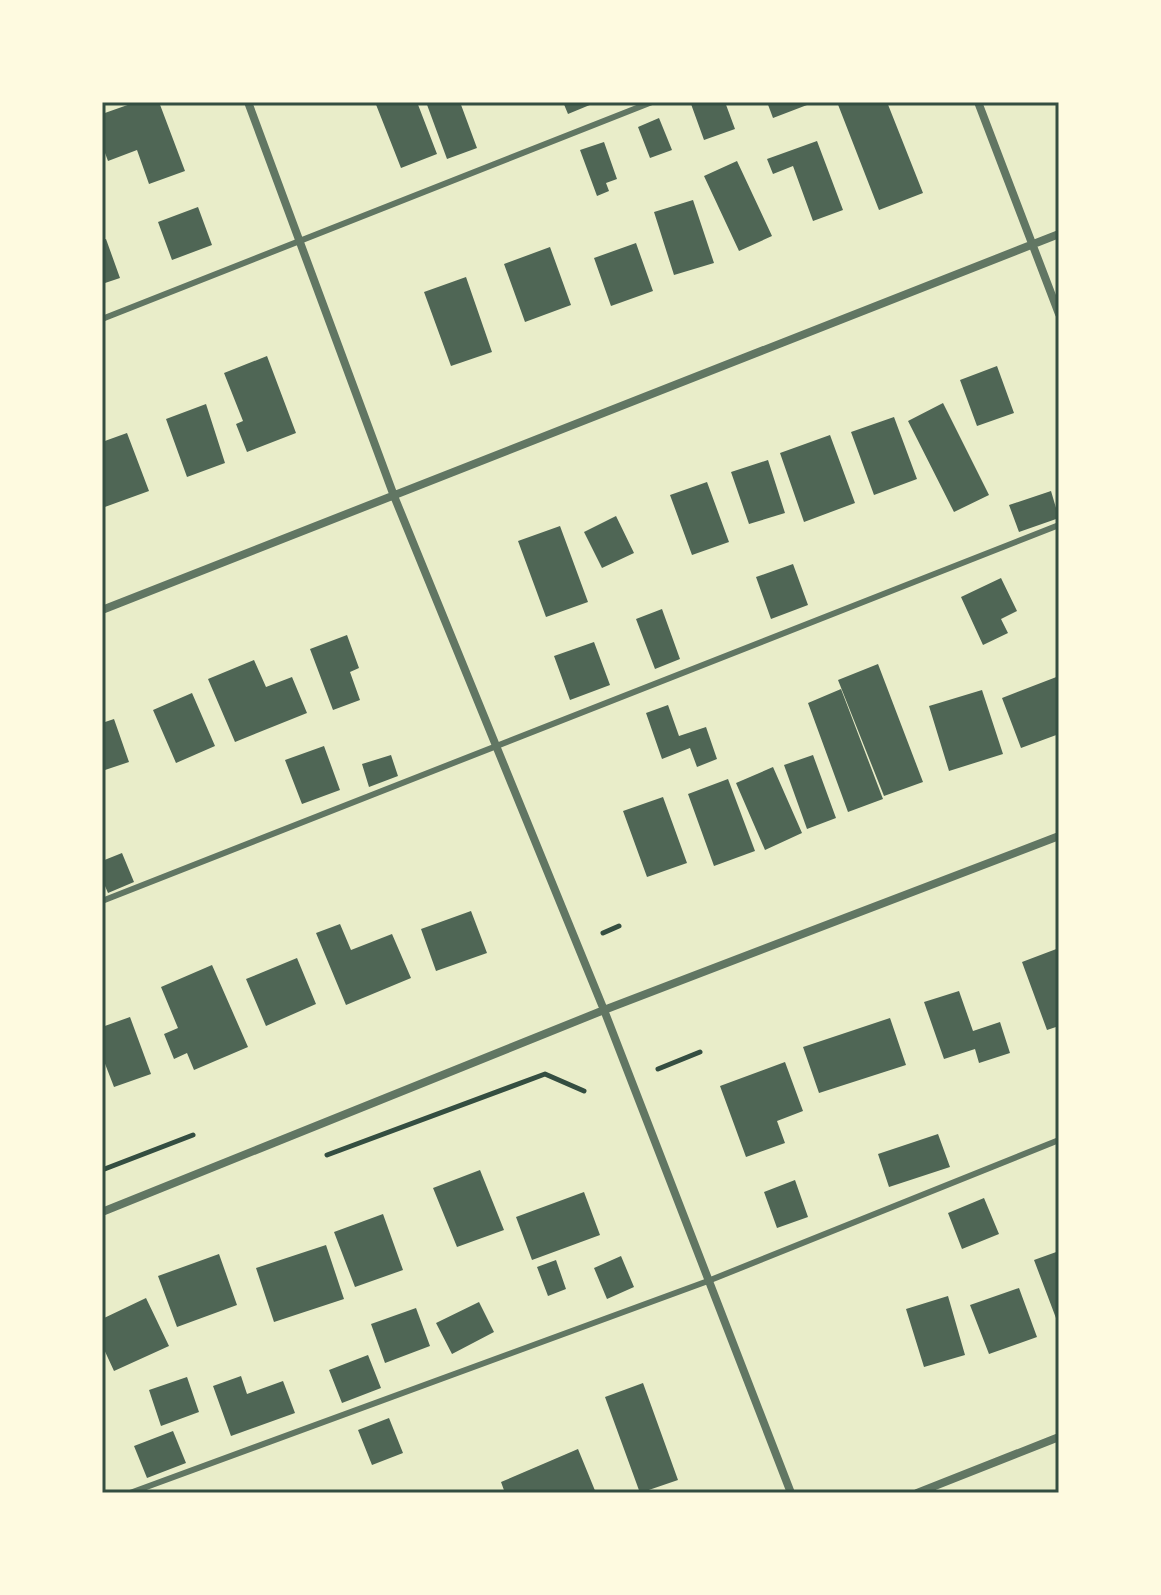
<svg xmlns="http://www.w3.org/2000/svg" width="1161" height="1595" font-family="Bitter,serif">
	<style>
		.building { fill: #4f6655 }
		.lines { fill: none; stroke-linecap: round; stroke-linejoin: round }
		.path { stroke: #344e41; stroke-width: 5 }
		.service { stroke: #617663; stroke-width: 6 }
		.minor { stroke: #617663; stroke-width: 8 }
		.neatline { fill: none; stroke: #344e41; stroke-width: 3 }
	</style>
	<rect width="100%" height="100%" fill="#e9edc9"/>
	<path class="building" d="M 136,102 L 159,102 L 185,171 L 149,184 L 137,150 L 108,161 L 102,145 L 102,114 Z
		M 375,102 L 417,102 L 437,154 L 401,168 Z
		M 426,102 L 460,102 L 477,148 L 447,159 Z
		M 563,102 L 597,102 L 568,114 Z
		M 697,102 L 725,102 L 735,129 L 704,140 L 691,104 Z
		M 767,102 L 806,102 L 807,105 L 773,118 Z
		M 837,102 L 887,102 L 923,193 L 879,210 Z
		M 659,118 L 672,150 L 650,158 L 638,127 Z
		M 817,141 L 843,210 L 813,221 L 793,166 L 773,174 L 767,159 Z
		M 604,142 L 617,179 L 606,183 L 609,191 L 597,196 L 580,150 Z
		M 737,161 L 772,236 L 739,251 L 704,176 Z
		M 693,200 L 714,263 L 674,275 L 654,212 Z
		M 198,207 L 212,245 L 172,260 L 158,222 Z
		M 106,239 L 120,278 L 102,284 L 102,240 Z
		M 636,243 L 653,291 L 611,306 L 594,258 Z
		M 550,247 L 571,305 L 525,322 L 504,264 Z
		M 466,277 L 492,352 L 451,366 L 424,292 Z
		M 267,356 L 296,433 L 247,452 L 236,424 L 243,421 L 224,373 Z
		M 997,366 L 1014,413 L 977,426 L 960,380 Z
		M 943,403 L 989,495 L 954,512 L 908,421 Z
		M 206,404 L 225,463 L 187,477 L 166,419 Z
		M 894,417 L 917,479 L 874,495 L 851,432 Z
		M 127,433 L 149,491 L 102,508 L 102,442 Z
		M 830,435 L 855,503 L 804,522 L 780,453 Z
		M 768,460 L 785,513 L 749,524 L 731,472 Z
		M 707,482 L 729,542 L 692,555 L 670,495 Z
		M 1051,491 L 1059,518 L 1019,532 L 1009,505 Z
		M 616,516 L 634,553 L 602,568 L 584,532 Z
		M 560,526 L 588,602 L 546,617 L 518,541 Z
		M 793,564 L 808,605 L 771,619 L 756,577 Z
		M 1001,578 L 1017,611 L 1001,619 L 1008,633 L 983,645 L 961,597 Z
		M 662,609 L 680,659 L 655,669 L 636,619 Z
		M 347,635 L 359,668 L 350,672 L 360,700 L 333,710 L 310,649 Z
		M 594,642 L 610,685 L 570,700 L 554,656 Z
		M 254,660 L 266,687 L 292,677 L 307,713 L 235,742 L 208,679 Z
		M 878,664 L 923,782 L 884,796 L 838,680 Z
		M 1059,676 L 1059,734 L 1021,748 L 1002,698 Z
		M 841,689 L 883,799 L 848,812 L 808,703 Z
		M 982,690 L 1003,754 L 949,771 L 929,706 Z
		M 192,693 L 215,746 L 176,763 L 153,710 Z
		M 668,705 L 679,736 L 706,727 L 717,759 L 697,767 L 690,748 L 662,759 L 646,713 Z
		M 114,719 L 129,762 L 102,771 L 102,723 Z
		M 324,746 L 340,790 L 302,804 L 285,760 Z
		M 391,755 L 398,776 L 369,787 L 362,764 Z
		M 813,755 L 836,818 L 807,829 L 784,765 Z
		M 773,767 L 802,833 L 765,850 L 736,783 Z
		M 728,779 L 755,851 L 714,866 L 688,794 Z
		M 663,797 L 687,863 L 647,877 L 623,811 Z
		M 122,853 L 134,882 L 108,893 L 102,879 L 102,861 Z
		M 471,911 L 487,953 L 436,971 L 421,929 Z
		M 340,924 L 351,950 L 392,934 L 411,978 L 346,1005 L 316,933 Z
		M 1059,948 L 1059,1026 L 1047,1030 L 1022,962 Z
		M 297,958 L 316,1004 L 266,1026 L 246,979 Z
		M 212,965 L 248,1047 L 194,1070 L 187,1053 L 174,1059 L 164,1034 L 178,1028 L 161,987 Z
		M 959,991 L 973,1031 L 1000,1022 L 1010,1053 L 979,1063 L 975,1049 L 944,1059 L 924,1002 Z
		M 130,1017 L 151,1074 L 114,1087 L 102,1056 L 102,1027 Z
		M 890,1018 L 906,1065 L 819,1093 L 803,1047 Z
		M 785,1062 L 803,1111 L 777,1121 L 785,1143 L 746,1157 L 720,1086 Z
		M 938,1134 L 950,1167 L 889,1187 L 878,1154 Z
		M 480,1170 L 504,1230 L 457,1247 L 433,1188 Z
		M 795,1180 L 808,1217 L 777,1228 L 764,1192 Z
		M 584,1192 L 600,1235 L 532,1260 L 516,1217 Z
		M 984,1198 L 999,1234 L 962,1249 L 948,1213 Z
		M 383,1214 L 403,1270 L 355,1287 L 334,1232 Z
		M 326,1245 L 344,1299 L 274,1322 L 256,1268 Z
		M 1059,1251 L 1059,1326 L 1034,1260 Z
		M 219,1254 L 237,1305 L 177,1327 L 158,1276 Z
		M 621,1256 L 634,1287 L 607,1299 L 594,1268 Z
		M 556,1260 L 566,1289 L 548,1296 L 537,1267 Z
		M 1019,1288 L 1037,1337 L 989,1354 L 970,1305 Z
		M 948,1296 L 965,1355 L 924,1367 L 906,1309 Z
		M 146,1298 L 169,1346 L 114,1371 L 102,1345 L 102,1319 Z
		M 479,1302 L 494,1332 L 452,1354 L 436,1323 Z
		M 416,1308 L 430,1346 L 385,1363 L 371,1324 Z
		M 368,1355 L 381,1388 L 342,1403 L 329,1370 Z
		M 241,1376 L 247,1394 L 283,1381 L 295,1413 L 231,1436 L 213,1386 Z
		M 187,1377 L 199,1412 L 161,1426 L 149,1390 Z
		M 643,1383 L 678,1480 L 640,1493 L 605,1397 Z
		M 389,1418 L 403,1453 L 372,1465 L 358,1430 Z
		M 173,1431 L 186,1463 L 147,1478 L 134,1446 Z
		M 578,1449 L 596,1493 L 505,1493 L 501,1482 Z"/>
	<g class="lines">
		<path class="path" d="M 603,933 L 619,926
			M 658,1069 L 700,1052
			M 327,1155 L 545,1074 L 584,1091
			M 102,1170 L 193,1135"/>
		<path class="service" d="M 102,319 L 652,102
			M 102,901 L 1059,525
			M 130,1493 L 708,1281 L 1059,1140"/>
		<path class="minor" d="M 248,102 L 394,496 L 604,1010 L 791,1493
			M 978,102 L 1059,314
			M 102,610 L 1059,234
			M 102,1212 L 604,1010 L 1059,836
			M 917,1493 L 1059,1437"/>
	</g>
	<rect width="1161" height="1595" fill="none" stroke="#fefae0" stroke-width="208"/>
	<rect x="104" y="104" width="953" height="1387" class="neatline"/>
</svg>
